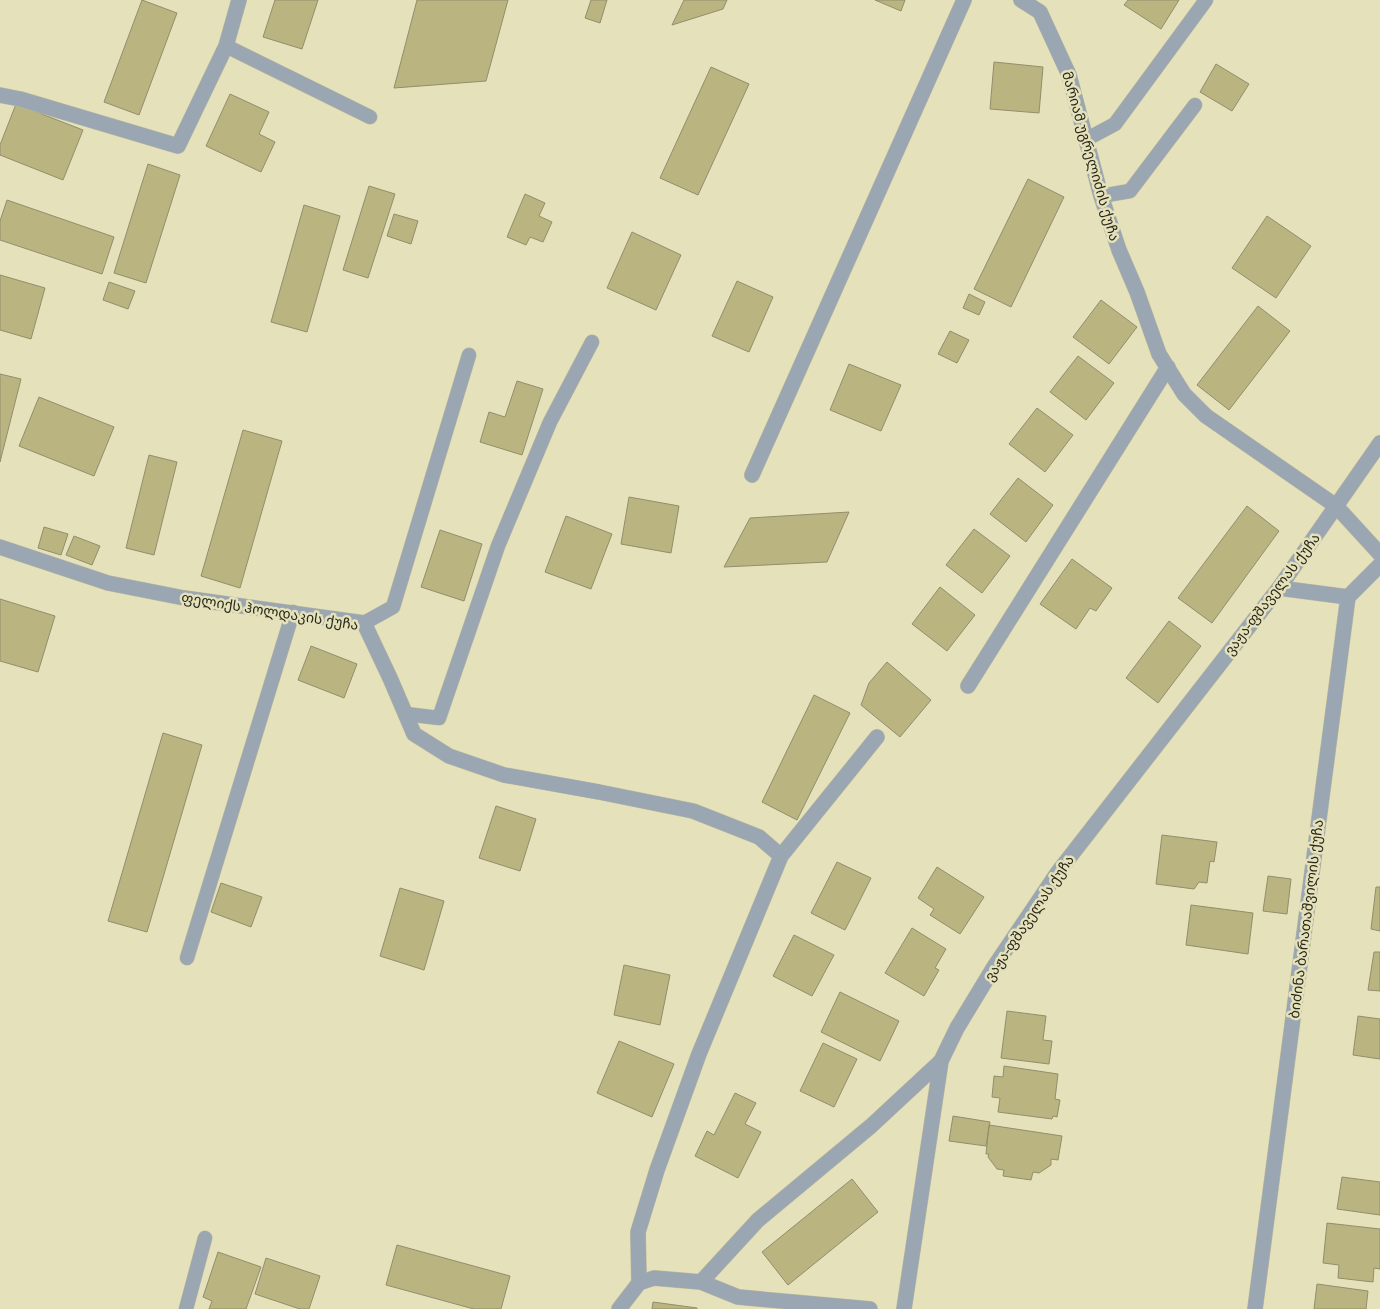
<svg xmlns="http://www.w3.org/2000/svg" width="1380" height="1309" font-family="'Noto Serif','Noto Sans Georgian',serif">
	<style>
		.building { fill: #bab480; stroke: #928e6c }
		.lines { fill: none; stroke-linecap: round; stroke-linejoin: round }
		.service-casing { stroke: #bfbc9b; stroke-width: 15 }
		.minor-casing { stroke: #bfbc9b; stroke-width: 16 }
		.tertiary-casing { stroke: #bfbc9b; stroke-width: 16 }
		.service { stroke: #9aa6b2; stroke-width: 14 }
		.minor { stroke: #9aa6b2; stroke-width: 15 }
		.tertiary { stroke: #9aa6b2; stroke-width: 15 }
		.labels { text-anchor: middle; stroke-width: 5; stroke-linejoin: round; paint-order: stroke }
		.street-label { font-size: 14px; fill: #29281a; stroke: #e4e1bb }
	</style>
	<rect width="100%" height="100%" fill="#e4e1bb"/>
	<path class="building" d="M 142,0 L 177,13 L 139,115 L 104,102 Z
		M 275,0 L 318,0 L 302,49 L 263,37 Z
		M 417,0 L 508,0 L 486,81 L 394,88 Z
		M 591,0 L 607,0 L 600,23 L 585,18 Z
		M 684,0 L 727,0 L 723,9 L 672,25 Z
		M 875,0 L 905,0 L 901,11 Z
		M 1128,0 L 1179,0 L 1161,29 L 1124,5 Z
		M 994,62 L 1043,67 L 1039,113 L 990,109 Z
		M 1216,64 L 1249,84 L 1232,111 L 1200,92 Z
		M 711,67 L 749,84 L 698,195 L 660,178 Z
		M 230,94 L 269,112 L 259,134 L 275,142 L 261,172 L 206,146 Z
		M 16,104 L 83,130 L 63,180 L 0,155 L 0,145 Z
		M 148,164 L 180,175 L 146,283 L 114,273 Z
		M 1028,179 L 1064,197 L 1011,307 L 974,289 Z
		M 369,186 L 395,194 L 368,278 L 343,270 Z
		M 525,194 L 545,203 L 539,216 L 552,222 L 543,242 L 530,237 L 526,245 L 507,237 Z
		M 7,200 L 114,237 L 102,274 L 0,240 L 0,221 Z
		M 304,205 L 340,216 L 307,332 L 271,322 Z
		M 394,214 L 418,221 L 411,244 L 387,236 Z
		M 1267,216 L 1311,246 L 1276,298 L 1232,268 Z
		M 632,232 L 681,255 L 656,310 L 607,288 Z
		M 0,275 L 45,288 L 31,339 L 0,330 Z
		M 737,281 L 773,297 L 749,352 L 712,336 Z
		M 109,282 L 135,291 L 128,309 L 103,300 Z
		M 969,294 L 985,302 L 979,315 L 963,308 Z
		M 1101,300 L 1137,327 L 1109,364 L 1073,337 Z
		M 1258,306 L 1290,331 L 1229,410 L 1197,385 Z
		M 950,331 L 969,340 L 957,363 L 938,354 Z
		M 1078,356 L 1114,383 L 1086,420 L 1050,392 Z
		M 849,364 L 901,385 L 881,431 L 830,410 Z
		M 0,374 L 21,379 L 0,462 Z
		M 517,381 L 543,389 L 522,455 L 480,442 L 489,412 L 505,417 Z
		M 39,397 L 114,427 L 94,476 L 19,446 Z
		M 1037,408 L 1073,435 L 1045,472 L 1009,444 Z
		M 243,430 L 282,441 L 240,588 L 201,576 Z
		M 149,455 L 177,462 L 154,555 L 126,548 Z
		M 1018,478 L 1053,505 L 1026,542 L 990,514 Z
		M 629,497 L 679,506 L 671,553 L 621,544 Z
		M 1247,506 L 1279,531 L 1212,623 L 1178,598 Z
		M 849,512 L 827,562 L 724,567 L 750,518 Z
		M 566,516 L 612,534 L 591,589 L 545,572 Z
		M 44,527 L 68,534 L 61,555 L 38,548 Z
		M 974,529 L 1010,556 L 982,593 L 946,565 Z
		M 440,530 L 482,544 L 464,601 L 421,587 Z
		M 74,536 L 100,546 L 92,565 L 66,555 Z
		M 1072,559 L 1112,588 L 1096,611 L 1090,608 L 1076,629 L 1040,604 Z
		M 940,587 L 975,615 L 947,651 L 912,624 Z
		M 0,599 L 55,616 L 38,672 L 0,661 Z
		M 1169,621 L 1201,646 L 1158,703 L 1126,678 Z
		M 311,646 L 357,664 L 344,698 L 298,680 Z
		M 887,662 L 931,700 L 900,737 L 861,705 L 869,683 Z
		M 814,695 L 850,713 L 797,820 L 762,802 Z
		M 163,733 L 202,745 L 147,932 L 108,921 Z
		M 496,806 L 536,819 L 520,871 L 479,858 Z
		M 1162,835 L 1217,842 L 1214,862 L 1210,861 L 1207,883 L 1199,882 L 1194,889 L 1156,884 Z
		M 837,862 L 871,878 L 845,930 L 811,913 Z
		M 937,867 L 984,897 L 960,934 L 930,915 L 934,909 L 918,898 Z
		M 1268,876 L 1291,879 L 1287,914 L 1263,911 Z
		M 221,883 L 262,897 L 251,927 L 211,912 Z
		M 1376,887 L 1380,887 L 1380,931 L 1371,929 Z
		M 400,888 L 444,901 L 424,970 L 380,956 Z
		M 1191,905 L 1253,913 L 1248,954 L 1186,945 Z
		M 912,928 L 946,949 L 935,968 L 939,970 L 924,996 L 885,973 Z
		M 794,935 L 834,955 L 812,996 L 773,976 Z
		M 1374,952 L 1380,952 L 1380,991 L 1368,990 Z
		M 624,965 L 670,975 L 660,1025 L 614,1015 Z
		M 840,992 L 899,1021 L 880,1061 L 821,1032 Z
		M 1007,1011 L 1046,1016 L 1043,1040 L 1052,1041 L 1049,1064 L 1001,1058 Z
		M 1358,1016 L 1380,1019 L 1380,1059 L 1353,1055 Z
		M 619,1041 L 674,1064 L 652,1117 L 597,1093 Z
		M 823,1043 L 857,1059 L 834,1107 L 800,1091 Z
		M 1004,1066 L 1058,1074 L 1055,1099 L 1060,1100 L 1057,1117 L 1053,1116 L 1052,1119 L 998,1112 L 1000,1098 L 992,1097 L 994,1076 L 1003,1077 Z
		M 735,1093 L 756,1103 L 745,1124 L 761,1132 L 738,1178 L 695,1156 L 707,1131 L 714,1135 Z
		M 953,1116 L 990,1122 L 986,1146 L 949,1141 Z
		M 989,1125 L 1062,1136 L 1058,1160 L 1051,1159 L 1051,1165 L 1039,1173 L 1033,1172 L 1031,1180 L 1003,1176 L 1004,1170 L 997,1169 L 988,1157 L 989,1154 L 986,1154 Z
		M 1342,1177 L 1380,1182 L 1380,1215 L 1337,1209 Z
		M 852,1179 L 878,1212 L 788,1285 L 762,1252 Z
		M 1327,1223 L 1380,1229 L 1380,1269 L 1374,1268 L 1373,1282 L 1338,1278 L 1339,1265 L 1323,1263 Z
		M 397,1245 L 510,1276 L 501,1309 L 474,1309 L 386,1285 Z
		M 218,1252 L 261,1267 L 246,1309 L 209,1309 L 212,1301 L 203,1297 Z
		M 266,1258 L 320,1276 L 309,1309 L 300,1309 L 255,1294 Z
		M 1317,1284 L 1368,1291 L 1366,1309 L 1314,1309 Z
		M 653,1302 L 697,1308 L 697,1309 L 652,1309 Z"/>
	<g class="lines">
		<g class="service-casing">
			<path id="service" d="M 226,46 L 370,117
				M 1087,139 L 1115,124 L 1206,0
				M 1101,196 L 1130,191 L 1195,105
				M 364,623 L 393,607 L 469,355
				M 406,714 L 439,718 L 498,546 L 550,422 L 592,342
				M 187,958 L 293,612
				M 186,1309 L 205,1238"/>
		</g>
		<g class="minor-casing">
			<path id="minor" d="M 1021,0 L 1040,12 L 1069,75 L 1101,196 L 1119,250 L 1137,292 L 1159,354 L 1184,394 L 1206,416 L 1336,506 L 1380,554
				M 0,95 L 20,99 L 178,146 L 226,46 L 239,0
				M 752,475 L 964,0
				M 0,547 L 108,583 L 184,598 L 364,623 L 390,678 L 414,734 L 449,756 L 504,775 L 599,792 L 693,811 L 759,837 L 781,856
				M 1348,597 L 1380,565
				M 968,686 L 1168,367
				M 701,1282 L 738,1297 L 870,1309
				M 639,1283 L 638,1232 L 657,1170 L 699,1054 L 781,856 L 877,737
				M 619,1309 L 639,1283 L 654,1278 L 701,1282 L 758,1220 L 871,1126 L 941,1061
				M 1255,1309 L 1348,597 L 1279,588"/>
		</g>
		<g class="tertiary-casing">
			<path id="tertiary" d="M 904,1309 L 941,1061 L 957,1028 L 994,967 L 1058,872 L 1279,588 L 1380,443"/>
		</g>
		<use href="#service" class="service"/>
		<use href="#minor" class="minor"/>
		<use href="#tertiary" class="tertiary"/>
	</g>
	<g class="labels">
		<g class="street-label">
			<text transform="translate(1091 156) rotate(74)" y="5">მარიამ უგრელიძის ქუჩა</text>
			<text transform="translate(1272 594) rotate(-53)" y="5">ვაჟა-ფშაველას ქუჩა</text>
			<text transform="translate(270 611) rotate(9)" y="5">ფელიქს ჰოლდაკის ქუჩა</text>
			<text transform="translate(1029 918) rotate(-56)" y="5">ვაჟა-ფშაველას ქუჩა</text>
			<text transform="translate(1306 919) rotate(-83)" y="5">ბიძინა ბარათაშვილის ქუჩა</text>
		</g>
	</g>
</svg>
